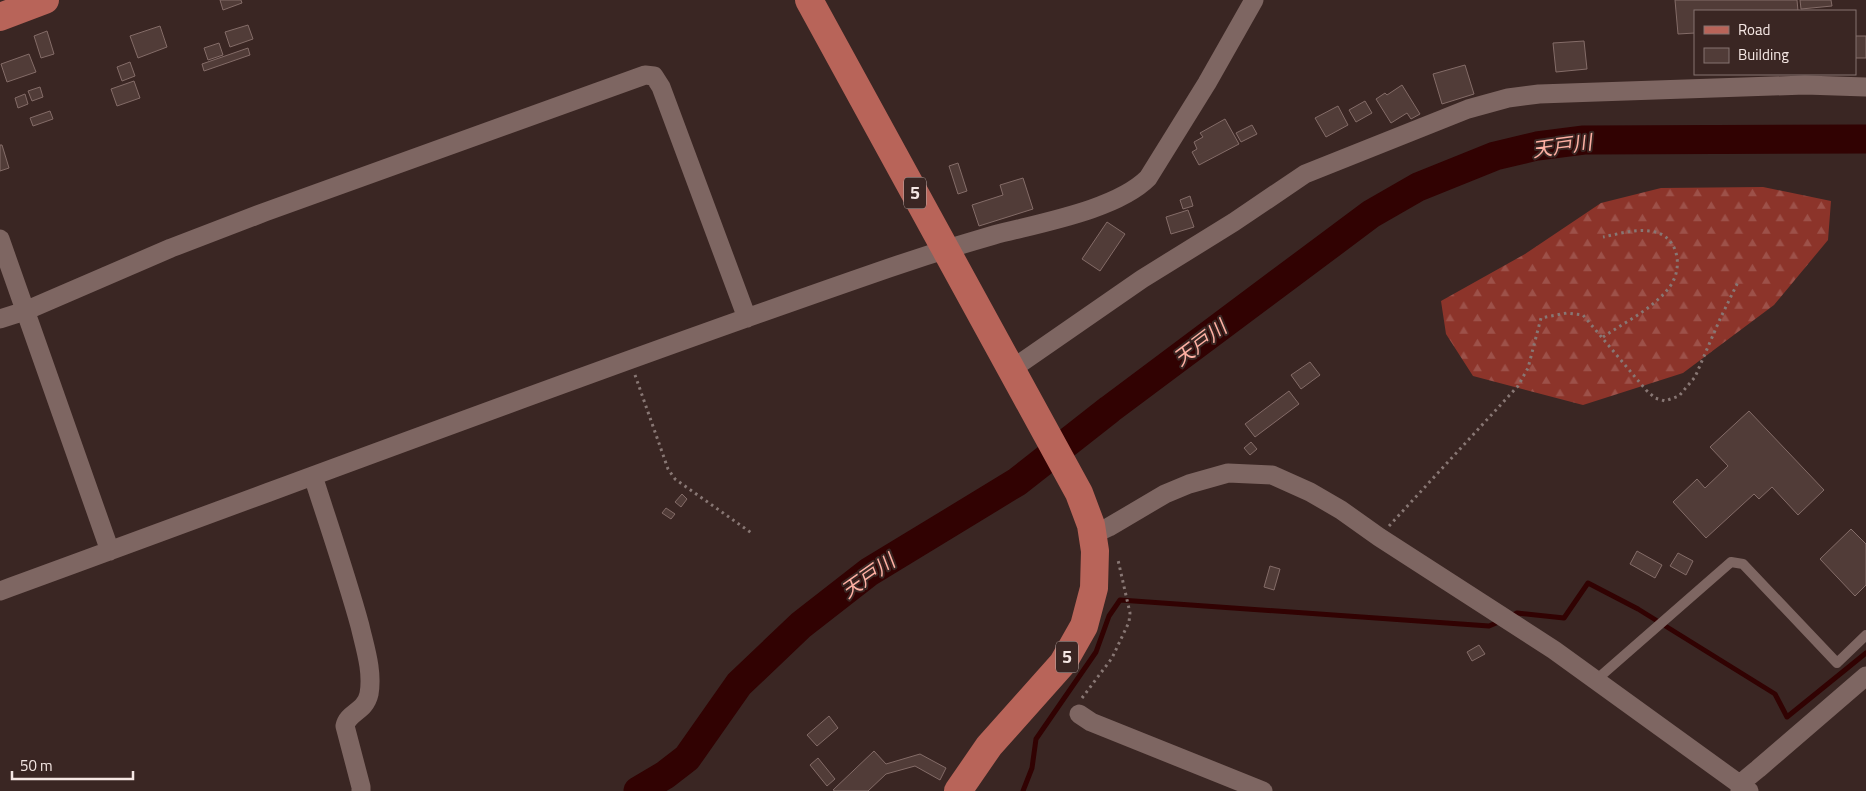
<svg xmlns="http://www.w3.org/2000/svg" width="1866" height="791" font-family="'Titillium Web','Noto Sans JP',sans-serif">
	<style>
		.forest { fill: url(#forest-firs) }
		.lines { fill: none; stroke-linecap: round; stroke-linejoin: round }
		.stream { stroke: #310202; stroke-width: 5 }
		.river { stroke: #310202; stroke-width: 29 }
		.building { fill: #513c38; stroke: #846c68 }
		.path { stroke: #887774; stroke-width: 3; stroke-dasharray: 2.5 4; stroke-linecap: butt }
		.service { stroke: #7e6662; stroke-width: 10 }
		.minor { stroke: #7e6662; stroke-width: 19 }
		.primary { stroke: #b86459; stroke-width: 28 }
		.labels { text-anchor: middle; stroke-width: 4; stroke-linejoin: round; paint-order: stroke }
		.shield { fill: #3a2623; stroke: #bdadaa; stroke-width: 1 }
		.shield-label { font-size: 18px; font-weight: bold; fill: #f5e7e4 }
		.water-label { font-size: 20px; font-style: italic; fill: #feb0a3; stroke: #3a2623 }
	</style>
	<defs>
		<pattern id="forest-firs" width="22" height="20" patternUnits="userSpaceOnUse" patternTransform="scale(1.25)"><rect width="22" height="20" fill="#8c342a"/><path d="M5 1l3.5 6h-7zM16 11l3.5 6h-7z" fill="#9d5149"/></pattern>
	</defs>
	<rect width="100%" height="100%" fill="#3a2623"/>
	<path class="forest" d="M 1763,187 L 1831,201 L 1828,240 L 1774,305 L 1683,373 L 1583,405 L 1473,376 L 1446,334 L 1441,301 L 1525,254 L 1601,203 L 1661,188 Z"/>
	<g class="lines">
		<path class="stream" d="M 1511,616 L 1517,613 L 1564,618 L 1588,583 L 1638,609 L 1775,694 L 1787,717 L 1866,653
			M 1023,791 L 1032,768 L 1036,739 L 1096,652 L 1109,616 L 1120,600 L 1489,626 L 1501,621"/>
		<path class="river" d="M 638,791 L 665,775 L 687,758 L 739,684 L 801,625 L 869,572 L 1017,482 L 1110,409 L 1371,214 L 1418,187 L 1495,156 L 1537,146 L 1584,140 L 1866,139"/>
	</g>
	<path class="building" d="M 220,0 L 241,0 L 242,3 L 223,10 Z
		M 1675,0 L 1797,0 L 1798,11 L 1695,11 L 1695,33 L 1678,34 Z
		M 1800,0 L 1831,0 L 1832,6 L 1801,9 Z
		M 248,25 L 253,39 L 230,47 L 225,32 Z
		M 160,26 L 167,47 L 138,58 L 130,36 Z
		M 47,31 L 54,54 L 41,58 L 34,36 Z
		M 1855,36 L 1866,36 L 1866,58 L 1855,58 Z
		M 1584,41 L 1587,69 L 1556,72 L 1553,43 Z
		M 219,43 L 223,55 L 208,60 L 204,48 Z
		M 248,48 L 250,55 L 204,71 L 202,64 Z
		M 29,54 L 36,72 L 7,82 L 1,64 Z
		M 130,62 L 135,76 L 122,81 L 117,67 Z
		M 1465,65 L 1474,94 L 1442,104 L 1433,74 Z
		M 134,81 L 140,98 L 117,106 L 111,89 Z
		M 1402,85 L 1420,114 L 1411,119 L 1407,113 L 1391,123 L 1376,99 L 1385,93 L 1387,95 Z
		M 40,87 L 43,97 L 32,101 L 28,91 Z
		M 25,94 L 28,104 L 18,108 L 15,98 Z
		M 1365,101 L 1372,113 L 1356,122 L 1349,110 Z
		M 1338,106 L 1348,125 L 1326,137 L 1315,118 Z
		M 50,111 L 53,119 L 33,126 L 30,118 Z
		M 1225,119 L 1239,144 L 1199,165 L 1192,152 L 1197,149 L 1194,142 L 1203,137 L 1200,133 Z
		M 1252,125 L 1257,134 L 1241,142 L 1236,133 Z
		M 0,145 L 2,145 L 9,168 L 0,171 Z
		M 958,163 L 967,191 L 958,194 L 949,166 Z
		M 1023,178 L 1033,209 L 979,226 L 972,205 L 1003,195 L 1000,185 Z
		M 1190,196 L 1193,206 L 1183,209 L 1180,200 Z
		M 1188,210 L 1194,227 L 1171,234 L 1166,217 Z
		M 1107,222 L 1125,234 L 1100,271 L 1082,259 Z
		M 1310,362 L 1320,375 L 1301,389 L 1291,375 Z
		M 1289,391 L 1299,404 L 1255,437 L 1245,424 Z
		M 1749,411 L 1824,490 L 1798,515 L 1772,487 L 1759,499 L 1754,494 L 1706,538 L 1673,502 L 1697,479 L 1705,488 L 1728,466 L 1710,447 Z
		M 1251,442 L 1257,449 L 1250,455 L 1244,448 Z
		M 682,494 L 687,499 L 681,507 L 675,502 Z
		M 666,508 L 675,514 L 671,519 L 662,513 Z
		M 1851,529 L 1866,544 L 1866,585 L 1855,596 L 1820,559 Z
		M 1637,551 L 1662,565 L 1655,578 L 1630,564 Z
		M 1678,553 L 1693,561 L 1686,575 L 1670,566 Z
		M 1270,566 L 1280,569 L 1274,590 L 1264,587 Z
		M 1479,645 L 1485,654 L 1472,661 L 1467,652 Z
		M 829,716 L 838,728 L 817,746 L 807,735 Z
		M 874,751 L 886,764 L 920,754 L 946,768 L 940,780 L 915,766 L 886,774 L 868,791 L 835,791 L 833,790 Z
		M 818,758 L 835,779 L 827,786 L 810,765 Z"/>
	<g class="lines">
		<path class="path" d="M 1603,337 C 1625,322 1651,310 1668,289 C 1685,269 1679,233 1649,231 C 1634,229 1618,234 1603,237
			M 635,375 L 668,469 L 675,479 L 753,534
			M 1389,526 L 1518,386 L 1528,368 L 1541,318 L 1567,313 L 1583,315 L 1646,390 L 1655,398 L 1665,401 L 1679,396 L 1695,377 L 1720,319 L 1738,282
			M 1082,698 L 1112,658 L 1129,622 L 1130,613 L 1118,560"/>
		<path class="service" d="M 1596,680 L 1731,562 L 1743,564 L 1837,663 L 1866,635"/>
		<path class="minor" d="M 0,239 L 110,551
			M 0,319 L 25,311 L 171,248 L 265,212 L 645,75 L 654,76 L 661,87 L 747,318
			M 1012,369 L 1142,279 L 1234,222 L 1305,174 L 1468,109 L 1508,98 L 1539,94 L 1805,85 L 1866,87
			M 313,476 C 329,526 346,575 360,626 C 365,648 373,671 369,694 C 365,712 348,712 345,726 L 361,787 L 361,791
			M 1092,535 L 1109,527 L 1165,494 L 1189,484 L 1228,473 L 1272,475 L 1310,492 L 1341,510 L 1379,537 L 1554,650 L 1749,791
			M 0,591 C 296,483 591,371 889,268 C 924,256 959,245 994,235 C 1039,223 1116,210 1148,178 L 1207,83 L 1254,0
			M 1079,714 L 1091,722 L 1263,791
			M 1740,791 L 1747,778 L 1758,769 L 1866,676"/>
		<path class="primary" d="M 809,0 L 1079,493 L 1091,525 L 1095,551 L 1094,588 L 1084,626 L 1063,663 L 989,746 L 958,791
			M 0,17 L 45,0"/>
	</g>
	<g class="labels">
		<g class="shield">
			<rect x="904" y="177.5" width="22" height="31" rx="4"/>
			<rect x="1056" y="641.5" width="22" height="31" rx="4"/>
		</g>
		<g class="shield-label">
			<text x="915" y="199">5</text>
			<text x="1067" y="663">5</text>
		</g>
		<g class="water-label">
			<text transform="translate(1562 146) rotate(-8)" y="7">天戸川</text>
			<text transform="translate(1200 343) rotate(-37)" y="7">天戸川</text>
			<text transform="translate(868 576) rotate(-35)" y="7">天戸川</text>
		</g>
	</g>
	<rect x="1694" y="10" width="162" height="65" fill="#3a2623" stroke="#857370"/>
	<rect x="1704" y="26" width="25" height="8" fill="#b86459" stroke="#857370"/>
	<text x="1738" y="35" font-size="15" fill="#f5e7e4">Road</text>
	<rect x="1704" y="48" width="25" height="15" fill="#513c38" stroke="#857370"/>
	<text x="1738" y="60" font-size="15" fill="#f5e7e4">Building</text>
	<path d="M12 771v8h121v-8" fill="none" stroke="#f5e7e4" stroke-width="2.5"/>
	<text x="20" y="771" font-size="15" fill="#f5e7e4" stroke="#3a2623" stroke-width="4" paint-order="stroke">50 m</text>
</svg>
